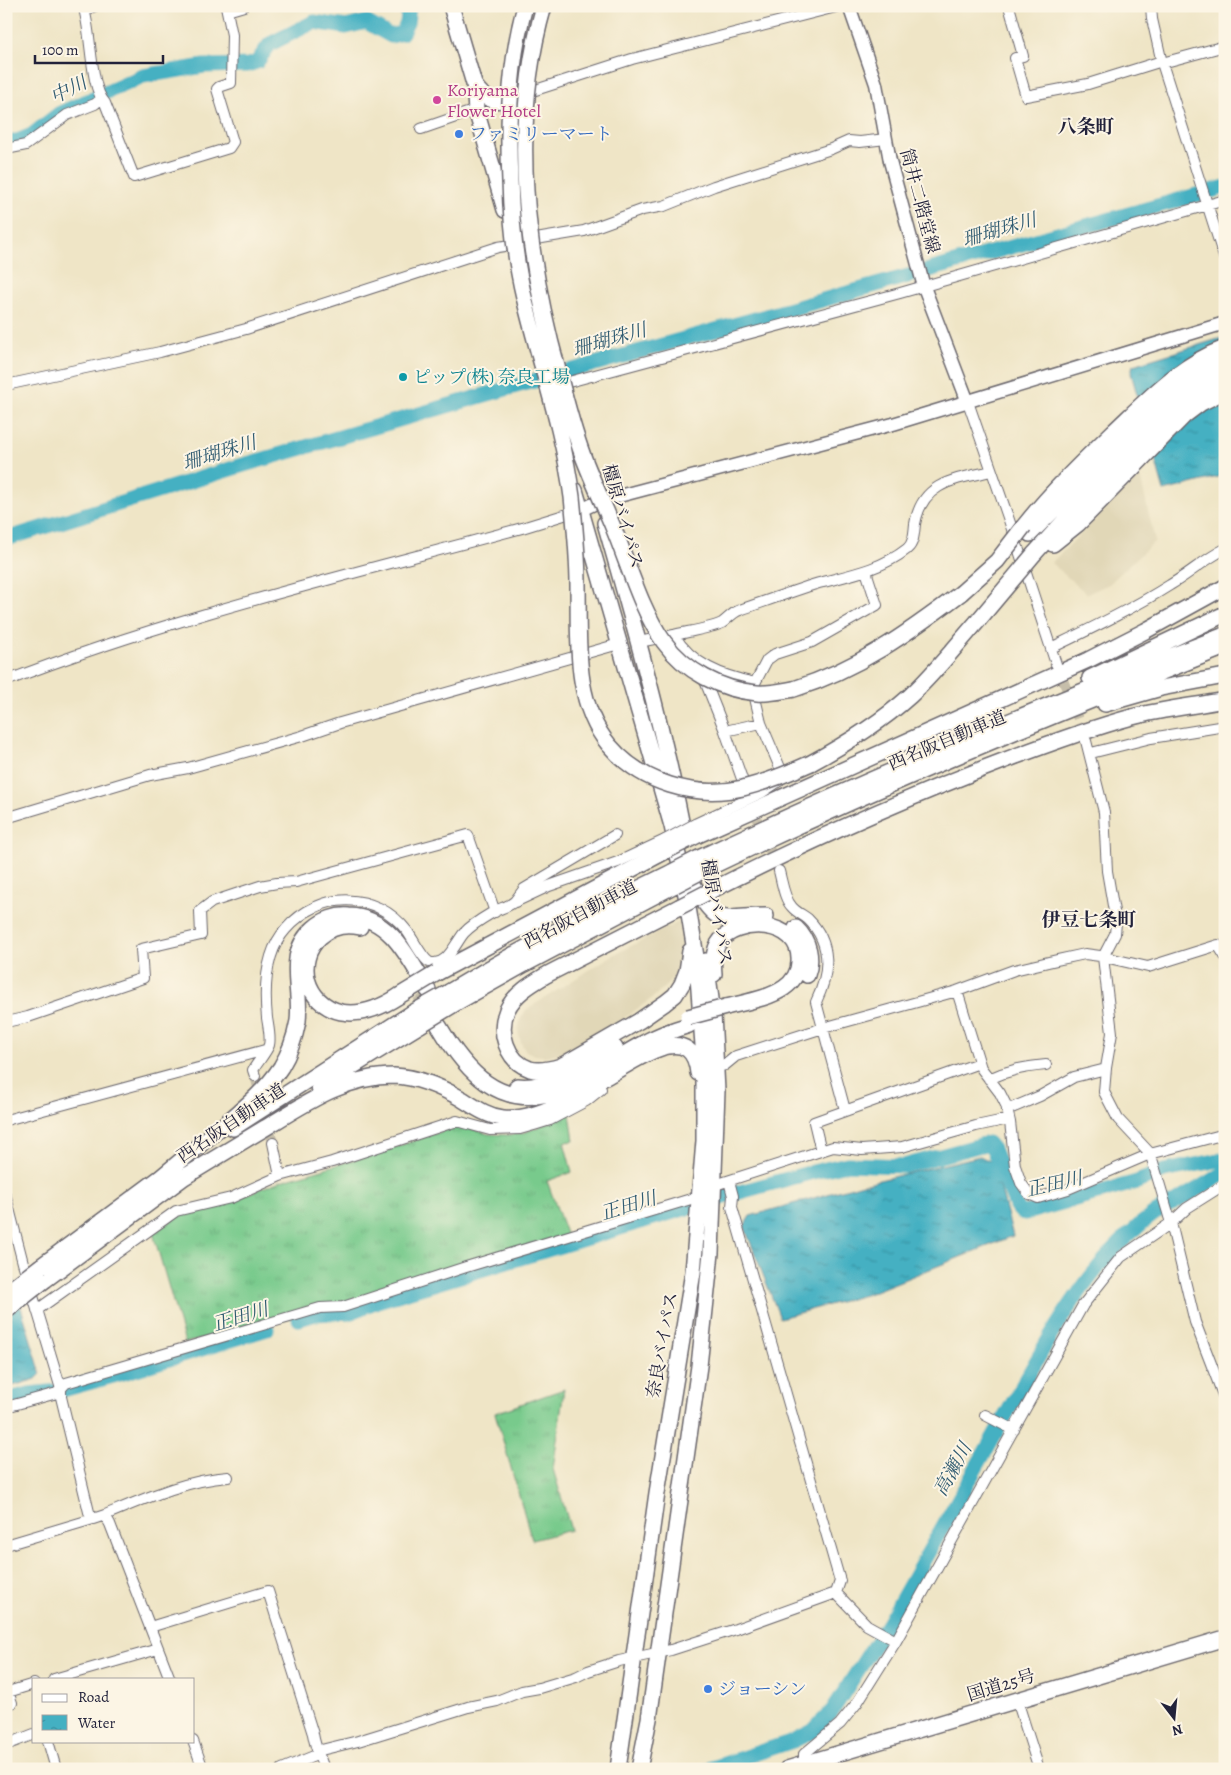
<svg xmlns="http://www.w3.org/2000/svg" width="1231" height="1775" font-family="Alegreya,'Noto Serif JP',serif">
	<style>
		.built { fill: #e1d7b7 }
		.grass { fill: url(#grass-tufts); stroke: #4d7664 }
		.water { fill: url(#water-ripples); stroke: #33697e }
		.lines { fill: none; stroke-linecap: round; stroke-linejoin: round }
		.river { stroke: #44b0c2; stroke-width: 15 }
		.minor-tunnel { stroke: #c6beaa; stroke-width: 10; stroke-dasharray: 10 5; stroke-linecap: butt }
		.highway-tunnel { stroke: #c6beaa; stroke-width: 15; stroke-dasharray: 15 8; stroke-linecap: butt }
		.minor-casing { stroke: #6a666c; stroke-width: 12 }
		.major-casing { stroke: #6a666c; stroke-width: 15 }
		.highway-casing { stroke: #6a666c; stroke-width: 18 }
		.minor { stroke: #fff; stroke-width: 10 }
		.major { stroke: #fff; stroke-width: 12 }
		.highway { stroke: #fff; stroke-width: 15 }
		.minor-bridge-casing { stroke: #6a666c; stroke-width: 12; stroke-linecap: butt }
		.highway-bridge-casing { stroke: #6a666c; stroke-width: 18; stroke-linecap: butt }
		.minor-bridge { stroke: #fff; stroke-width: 10 }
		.highway-bridge { stroke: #fff; stroke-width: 15 }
		.hotel-dot { fill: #d1479c; stroke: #fcf5e5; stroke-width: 2 }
		.shop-dot { fill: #3f7fe0; stroke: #fcf5e5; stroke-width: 2 }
		.culture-dot { fill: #0f9aa8; stroke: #fcf5e5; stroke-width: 2 }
		.labels { text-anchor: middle; stroke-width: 4; stroke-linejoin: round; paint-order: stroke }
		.hotel-label { font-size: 18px; fill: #b23c85; stroke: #fcf5e5; text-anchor: start }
		.shop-label { font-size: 18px; fill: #366cbe; stroke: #fcf5e5; text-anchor: start }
		.street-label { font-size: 18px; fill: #22223b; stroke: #fcf5e5 }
		.culture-label { font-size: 18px; fill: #0d838f; stroke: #fcf5e5; text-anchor: start }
		.water-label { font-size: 19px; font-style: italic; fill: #305b71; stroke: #fcf5e5 }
		.neighbourhood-label { font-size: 19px; font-weight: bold; fill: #22223b; stroke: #fcf5e5 }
	</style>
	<defs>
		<pattern id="grass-tufts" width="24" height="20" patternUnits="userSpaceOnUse" patternTransform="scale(1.25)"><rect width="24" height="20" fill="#78ca8c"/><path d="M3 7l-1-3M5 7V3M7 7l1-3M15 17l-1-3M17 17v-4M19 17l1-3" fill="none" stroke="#68ad7a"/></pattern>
		<pattern id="water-ripples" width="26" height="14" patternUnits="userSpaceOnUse" patternTransform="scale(1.25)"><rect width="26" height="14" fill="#44b0c2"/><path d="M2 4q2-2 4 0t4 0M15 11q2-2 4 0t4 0" fill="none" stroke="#388f9f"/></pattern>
	</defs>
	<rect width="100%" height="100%" fill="#fcf5e5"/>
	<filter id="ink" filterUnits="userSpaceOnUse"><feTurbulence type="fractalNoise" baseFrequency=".02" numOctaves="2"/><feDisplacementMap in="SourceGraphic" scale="10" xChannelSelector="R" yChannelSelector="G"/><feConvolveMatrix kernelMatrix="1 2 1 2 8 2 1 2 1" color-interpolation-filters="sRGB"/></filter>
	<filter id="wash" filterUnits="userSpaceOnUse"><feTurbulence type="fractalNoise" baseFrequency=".0096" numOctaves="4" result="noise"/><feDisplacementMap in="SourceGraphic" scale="20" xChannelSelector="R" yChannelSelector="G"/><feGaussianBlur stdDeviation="1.12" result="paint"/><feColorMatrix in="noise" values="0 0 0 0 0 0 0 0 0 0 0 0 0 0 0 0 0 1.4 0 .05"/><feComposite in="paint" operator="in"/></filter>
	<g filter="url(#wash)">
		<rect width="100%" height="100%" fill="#efe5c6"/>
		<path class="built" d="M 1140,476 L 1155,541 L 1109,584 L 1087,594 L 1051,563 Z
			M 679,922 L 683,938 L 683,954 L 677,970 L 667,985 L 651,999 L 620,1021 L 561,1053 L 546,1056 L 535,1055 L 526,1051 L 521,1043 L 518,1032 L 520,1020 L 526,1010 L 613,955 Z"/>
		<path class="grass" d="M 570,1114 L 574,1141 L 564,1142 L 572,1172 L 547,1181 L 567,1236 L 357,1302 L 185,1343 L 153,1233 L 180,1215 L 223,1204 L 280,1181 L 375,1154 L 460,1125 L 488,1134 L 507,1135 L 523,1133 Z
			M 564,1389 L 553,1469 L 571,1530 L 532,1540 L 495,1413 Z"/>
		<path class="water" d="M 1225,337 L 1225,475 L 1164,491 L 1131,373 L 1133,365 Z
			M 980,1156 L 994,1163 L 1013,1236 L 865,1295 L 780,1318 L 744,1226 L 750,1216 L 863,1184 Z
			M 6,1257 L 41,1374 L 36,1379 L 6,1388 Z"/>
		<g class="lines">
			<path class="river" d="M 6,143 L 20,140 L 32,135 L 60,113 L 143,76 L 204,66 L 248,65 L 257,62 L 270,44 L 314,22 L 346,27 L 366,22 L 391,36 L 402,33 L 407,23 L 409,6
				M 6,539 L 240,466 L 502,390 L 1225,187
				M 299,1319 L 315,1314 L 351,1312 L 377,1301 L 740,1192 L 813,1172 L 847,1164 L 904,1166 L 988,1143 L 993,1149 L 1016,1206 L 1021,1212 L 1025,1213 L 1137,1182 L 1164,1171 L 1225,1159
				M 6,1400 L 29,1394 L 59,1391 L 113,1376 L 267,1329
				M 709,1769 L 793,1741 L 813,1731 L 832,1711 L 889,1622 L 1051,1335 C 1080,1288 1113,1242 1158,1211 C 1163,1207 1170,1205 1175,1202 C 1192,1193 1208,1182 1225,1173"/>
		</g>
	</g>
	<g filter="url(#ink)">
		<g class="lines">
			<path class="minor-tunnel" d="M 1058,667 L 1085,737
				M 751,805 L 776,865
				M 255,1076 L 273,1143"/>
			<path class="highway-tunnel" d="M 420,995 L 433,1016"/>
			<g class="minor-casing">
				<path id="minor" d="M 83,6 C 92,30 89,86 105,103 L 134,177 L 229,148 L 233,142 L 217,89 L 219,87 L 231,83 L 232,35 L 226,6
					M 1009,6 L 1023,56 L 1015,58 L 1026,96 L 1088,84 L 1162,61
					M 1151,6 L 1152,19 L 1162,63 L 1225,260
					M 85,10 L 95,6
					M 227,11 L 244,6
					M 1162,63 L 1225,46
					M 523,94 L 632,59 L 840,6
					M 421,129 L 476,110 L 478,106
					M 6,149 L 26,145 L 67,115 L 95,104 L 101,99
					M 530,240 L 584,231 L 642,210 L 664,206 L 714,186 L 831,149 L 849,141 L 860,142 L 886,139
					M 565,383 L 900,293 L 1225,200
					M 6,385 L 160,352 L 246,329 L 498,247 L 511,245
					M 968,402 L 1009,520 L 1056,664
					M 674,635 C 686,632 712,628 722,623 C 728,619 733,612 740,610 C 766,601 793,591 819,583 C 850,575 882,569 907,549 C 914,543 914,533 915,524 C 922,481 957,479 992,471
					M 639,642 L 674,635 C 692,665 722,676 755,683 L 755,698 L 761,723 L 781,770 L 779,781 L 761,793 L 695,824
					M 1051,648 C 1092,628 1132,609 1170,585 C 1189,574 1205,559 1225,549
					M 703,676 L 725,731 L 761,723
					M 6,681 C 173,616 349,575 522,528 L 577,511
					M 755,683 L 767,660 L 775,654 L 812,642 L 877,605 L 866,571
					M 725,731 L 747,793
					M 1086,741 L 1104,812 L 1107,871 L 1116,923 L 1115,934 L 1103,957 L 1112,1033 L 1106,1068 L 1104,1092 L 1118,1119 L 1148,1151 L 1152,1159 L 1171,1223 L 1195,1322 L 1225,1400
					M 1091,753 L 1151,738 L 1225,726
					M 6,818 L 150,775 L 188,768 L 302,736 L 340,723 L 619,644
					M 779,871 C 782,882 784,899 792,907 C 796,912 803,915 808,919 C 832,943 830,973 816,1002 L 845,1110
					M 515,902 L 549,886 L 618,862 L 665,840
					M 957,991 L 981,1068 L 1000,1093 L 1006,1105 L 1010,1122 L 1015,1166 L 1021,1183 L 1029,1194 L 1038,1198 L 1068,1189 L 1150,1154 L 1225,1134
					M 6,1022 L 28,1017 L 143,978 L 141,949 L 201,935 L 200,911 L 212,902 L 260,886 L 277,883 L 296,882 L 468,835 L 495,912
					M 716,1067 L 725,1065 L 736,1056 L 823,1028 L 957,991 L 1014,970 L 1057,960 L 1085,954 L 1100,956 L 1148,967 L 1218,945 L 1225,956
					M 255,1076 L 253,1070 C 257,1063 267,1051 269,1045 C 271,1038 268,1025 267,1018 C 264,988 265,952 286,929 C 320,890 376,891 407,931 C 413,939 422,958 429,962 C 446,969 456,942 464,933 C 472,924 485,917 495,911 C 501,908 510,906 515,901 C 518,897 521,893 524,889 L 615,835
					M 989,1079 C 1008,1070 1025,1067 1046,1065
					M 1007,1110 L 1040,1096 L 1074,1077 L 1106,1069
					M 6,1120 L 265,1050
					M 273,1143 L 280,1176
					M 821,1151 L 814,1122 L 979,1063
					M 729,1181 L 733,1196 L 732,1207 L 840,1581 L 836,1593
					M 6,1197 L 23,1263 L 61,1389 L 61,1397 L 89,1512 L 93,1519 L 105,1515 L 110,1524 L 170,1679
					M 37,1310 L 176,1211 L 231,1198 L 280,1176 L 332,1162 L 457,1121 L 490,1130 L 520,1129 L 534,1125 L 550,1120 L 586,1101 L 601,1089
					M 6,1407 L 57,1393 L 66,1383 L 320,1308 L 343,1307 L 466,1267 L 691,1199 L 700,1196 L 715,1185 L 833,1147 L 862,1150 L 902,1147 L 976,1126 L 1009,1119
					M 985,1415 L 1014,1430
					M 105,1515 C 144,1499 186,1480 228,1477
					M 6,1545 L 93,1519
					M 836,1593 L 867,1625 L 896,1641
					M 150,1627 L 268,1591 L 313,1734 C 315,1747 320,1757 324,1769
					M 54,1679 L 158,1649
					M 1017,1700 L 1039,1769
					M 6,1704 L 12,1703 L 8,1692 L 34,1684
					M 48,1741 L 56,1769
					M 193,1741 L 203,1769
					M 6,1745 L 34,1734
					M 317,1751 L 358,1741 L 468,1707 L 497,1701 L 522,1691 L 539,1688 L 576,1677 L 588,1671 L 619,1661 L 671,1650 L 736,1629 L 836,1593
					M 804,1764 L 804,1754 L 840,1724 L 857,1703 L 896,1641 L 1083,1305 L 1121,1257 L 1171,1223 L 1187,1208 L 1225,1184
					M 282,1769 L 319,1754"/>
			</g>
			<g class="major-casing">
				<path id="major" d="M 849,6 L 876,84 L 890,161 L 924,287 L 968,402
					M 581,510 L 600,501 L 893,424 L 1225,323"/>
			</g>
			<g class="highway-casing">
				<path id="highway" d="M 451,6 L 474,84 C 487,106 501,102 522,95
					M 474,84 L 476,110 L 505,210
					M 575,490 L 672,826 L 685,889 L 697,963 L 704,1059 L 704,1141 L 693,1272 L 657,1493 L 618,1769
					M 605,523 C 635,628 665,734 685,842
					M 1024,526 C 1051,492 1082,462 1113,432 C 1147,400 1180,364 1225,348
					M 1030,534 L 1159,404 L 1192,377 L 1225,360
					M 1053,544 L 1078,524 L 1185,415 L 1201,403 L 1225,391
					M 1034,554 L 1064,521 L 1184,400 L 1202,387 L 1225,374
					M 1090,678 L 1225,614
					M 794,689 C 858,669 908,633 961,593
					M 1105,704 L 1161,688 L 1225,676
					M 811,763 C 846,744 880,723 910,696 C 934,674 955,647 977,622
					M 698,835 L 1088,660 L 1145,631 L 1225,587
					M 697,859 C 870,777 1047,704 1225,635
					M 700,872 C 872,789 1047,717 1225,647
					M 694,886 C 719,930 722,916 766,916
					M 710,891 C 805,843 903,799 1003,761 C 1045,745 1088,729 1132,717 C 1163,709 1194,706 1225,700
					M 679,907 L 548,974 C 533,983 515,993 507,1010 C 498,1031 506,1061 530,1069 C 540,1072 551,1069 561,1066 L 639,1021 L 665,1003 L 675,995 L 682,984 L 687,971 L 690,951
					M 360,927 C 346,924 331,927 320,937 C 294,961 306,1004 341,1012 C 362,1016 382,1007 399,996
					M 796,928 C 809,940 813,959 807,975
					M 437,973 L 668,850
					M 714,974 C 713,964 713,953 718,944 C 734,917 802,918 799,962 C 799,972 793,982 784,988 C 768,999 745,1002 726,1007
					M 449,992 C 522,948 596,909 672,872
					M 456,1003 L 525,964 L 675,885
					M 439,1026 C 465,1070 500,1112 557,1091 C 587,1081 612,1060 640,1045 C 656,1036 672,1030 689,1025
					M 517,1086 C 553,1090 585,1064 615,1048
					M 319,1087 L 420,1025
					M 233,1128 L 412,1013
					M 160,1178 C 182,1160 203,1142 225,1124 C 245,1107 266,1090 281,1067 C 289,1054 295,1037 298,1021 C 302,988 284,953 314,928 C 323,920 336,915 349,916 C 391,917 409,959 428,990
					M 181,1179 C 209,1162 237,1145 265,1128 C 306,1103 345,1076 394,1076 C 419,1077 441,1087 462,1099 C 475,1107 487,1116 503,1118 C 522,1120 541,1113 558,1105 C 575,1095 593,1084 611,1074 C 636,1060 692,1018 698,1073
					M 41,1266 L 168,1172
					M 45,1280 L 187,1175
					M 639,1769 L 649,1719 L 699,1366 L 711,1253 L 717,1091 L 713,1014 L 706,961
					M 787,1769 L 1225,1638"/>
			</g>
			<use href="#minor" class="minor"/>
			<use href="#major" class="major"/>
			<use href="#highway" class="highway"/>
			<g class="minor-bridge-casing">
				<path id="minor-bridge" d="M 665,840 L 695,824"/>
			</g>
			<g class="highway-bridge-casing">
				<path id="highway-bridge" d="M 525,6 C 509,63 507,122 510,181 C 511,220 515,260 524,297 C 540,364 563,429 572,497 C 575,527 578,556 578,585 C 579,638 573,702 609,745 C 641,783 694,799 743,788 C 767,782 789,773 811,763
					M 544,6 C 509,127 526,255 559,374 C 566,402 573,429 583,456 C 592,480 603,503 613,527 C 628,563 641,610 664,642 C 685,671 721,690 757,693 C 769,694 782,691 794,689
					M 961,593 L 997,561 L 1024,526
					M 977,622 L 1034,554
					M 668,850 L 698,835
					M 672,872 L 697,859
					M 675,885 L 700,872
					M 679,907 L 710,891
					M 399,996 L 437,973
					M 412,1013 L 449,992
					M 688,1017 L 726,1007
					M 420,1025 L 456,1003
					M 6,1293 L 41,1266
					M 6,1311 L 45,1280"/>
			</g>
			<use href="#minor-bridge" class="minor-bridge"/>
			<use href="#highway-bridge" class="highway-bridge"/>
		</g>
	</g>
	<circle class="hotel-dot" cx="437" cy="100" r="5"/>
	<g class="shop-dot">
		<circle cx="459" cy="134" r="5"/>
		<circle cx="708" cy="1689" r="5"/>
	</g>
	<circle class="culture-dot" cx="403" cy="377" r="5"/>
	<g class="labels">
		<g class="hotel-label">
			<text x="447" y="96">Koriyama<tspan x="447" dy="21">Flower Hotel</tspan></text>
		</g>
		<g class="shop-label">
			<text x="469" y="140">ファミリーマート</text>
			<text x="718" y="1695">ジョーシン</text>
		</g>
		<g class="street-label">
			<text transform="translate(920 201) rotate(75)" y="6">筒井二階堂線</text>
			<text transform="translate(623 516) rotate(74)" y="6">橿原バイパス</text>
			<text transform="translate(947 740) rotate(-23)" y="6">西名阪自動車道</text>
			<text transform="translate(717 912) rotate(80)" y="6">橿原バイパス</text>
			<text transform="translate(580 914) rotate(-28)" y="6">西名阪自動車道</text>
			<text transform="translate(231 1123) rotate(-34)" y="6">西名阪自動車道</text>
			<text transform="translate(662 1345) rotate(-80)" y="6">奈良バイパス</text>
			<text transform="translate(1001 1685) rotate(-17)" y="6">国道25号</text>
		</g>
		<g class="culture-label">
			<text x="413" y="383">ピップ(株) 奈良工場</text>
		</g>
		<g class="water-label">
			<text transform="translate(68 89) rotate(-27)" y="7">中川</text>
			<text transform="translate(999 229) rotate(-16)" y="7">珊瑚珠川</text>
			<text transform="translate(609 339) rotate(-16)" y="7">珊瑚珠川</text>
			<text transform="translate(219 452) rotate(-17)" y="7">珊瑚珠川</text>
			<text transform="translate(1054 1183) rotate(-13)" y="7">正田川</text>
			<text transform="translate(628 1205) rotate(-17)" y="7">正田川</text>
			<text transform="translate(240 1316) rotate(-17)" y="7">正田川</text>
			<text transform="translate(952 1469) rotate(-61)" y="7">高瀬川</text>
		</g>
		<g class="neighbourhood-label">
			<text x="1086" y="133">八条町</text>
			<text x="1089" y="926">伊豆七条町</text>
		</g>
	</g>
	<rect width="1231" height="1775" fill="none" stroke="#fcf5e5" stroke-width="25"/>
	<rect x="32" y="1678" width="162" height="65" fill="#fcf5e5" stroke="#a5a1a1"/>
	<rect x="42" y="1694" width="25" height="8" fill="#ffffff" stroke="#a5a1a1"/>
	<text x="78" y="1702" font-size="15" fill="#22223b">Road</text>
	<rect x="42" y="1715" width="25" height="15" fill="url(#water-ripples)" stroke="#a5a1a1"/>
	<text x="78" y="1728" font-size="15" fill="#22223b">Water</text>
	<g transform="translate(1174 1718) rotate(164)" stroke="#fcf5e5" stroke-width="4" paint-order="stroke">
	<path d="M0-4L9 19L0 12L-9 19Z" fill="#22223b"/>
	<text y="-8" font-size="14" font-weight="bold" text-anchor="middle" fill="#22223b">N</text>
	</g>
	<path d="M35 55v8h128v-8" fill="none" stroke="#22223b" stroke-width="2.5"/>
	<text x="42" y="55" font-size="15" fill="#22223b" stroke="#fcf5e5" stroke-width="4" paint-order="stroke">100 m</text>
</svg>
